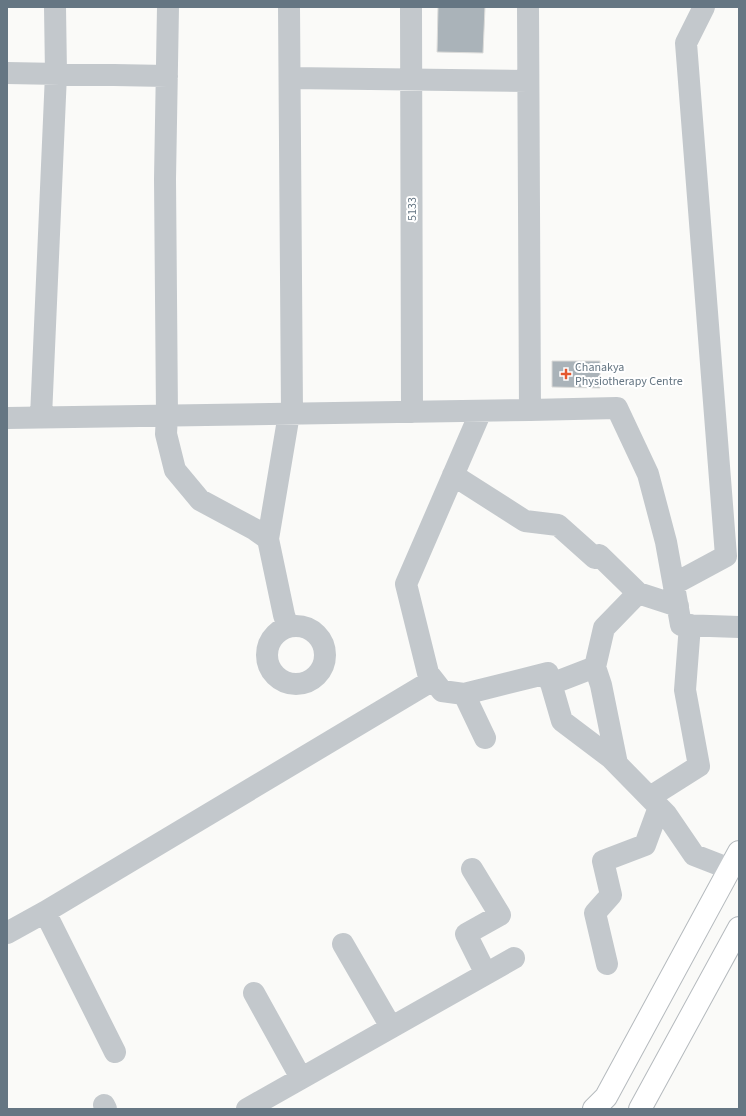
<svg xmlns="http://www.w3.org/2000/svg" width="746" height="1116" font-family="'Source Sans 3',sans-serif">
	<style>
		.building { fill: #aab3b9; stroke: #dcdcda }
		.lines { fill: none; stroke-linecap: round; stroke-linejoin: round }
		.major-casing { stroke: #b5babe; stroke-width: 24 }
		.minor { stroke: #c3c8cc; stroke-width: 22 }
		.major { stroke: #fff; stroke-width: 22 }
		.poi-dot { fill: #e4572e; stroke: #fff; stroke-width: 1.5 }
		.labels { text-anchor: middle; stroke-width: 4; stroke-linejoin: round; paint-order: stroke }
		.street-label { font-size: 12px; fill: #657683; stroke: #fff }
		.poi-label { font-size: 12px; fill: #657683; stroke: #fff; text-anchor: start }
	</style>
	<rect width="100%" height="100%" fill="#fafaf8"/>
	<path class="building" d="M 438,7 L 485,7 L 483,53 L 437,52 Z
		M 552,361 L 600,361 L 600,388 L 552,387 Z"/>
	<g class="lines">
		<g class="major-casing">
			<path id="major" d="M 594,1109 L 606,1097 L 739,852
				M 640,1109 L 739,928"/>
		</g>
		<path class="minor" d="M 168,7 L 165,179 L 167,415 L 166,434 L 175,470 L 200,500 L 254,529 L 268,539
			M 289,7 L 292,413
			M 411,7 L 412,412
			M 528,7 L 530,410
			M 7,73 L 167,76
			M 290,78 L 528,81
			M 481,411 L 406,584 L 428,673 L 442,691 L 464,694 L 485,738
			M 41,417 L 56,74 L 55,7
			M 7,418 L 530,410 L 617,408 L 648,474 L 666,542 L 681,625 L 739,627
			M 453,475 L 525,521 L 558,525 L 595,558 L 599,555 L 638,593 L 678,606
			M 674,584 L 726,556 L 686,43 L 704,7
			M267 655a29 29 0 1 1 58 0a29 29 0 1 1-58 0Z
			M 288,627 L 284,615 L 268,539 L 289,414
			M 551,684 L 595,667
			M 464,694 L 548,673 L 562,721 L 611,758 L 659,807 L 666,814 L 694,855 L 730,869
			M 617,764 L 601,685 L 595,667 L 604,628 L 638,593
			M 650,797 L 699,766 L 685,690 L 690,625
			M 472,869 L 500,915 L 466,934 L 486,974
			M 45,912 L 115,1052
			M 7,933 L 45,912 L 433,680
			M 343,944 L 391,1027
			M 607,964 L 595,913 L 611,895 L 603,861 L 645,845 L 659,807
			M 254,993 L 301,1078
			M 104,1105 L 106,1109
			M 247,1109 L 514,958"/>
		<use href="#major" class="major"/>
	</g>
	<path class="poi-dot" d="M564 368h4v4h4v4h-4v4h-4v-4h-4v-4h4z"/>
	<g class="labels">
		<g class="street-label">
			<text transform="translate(412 209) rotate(-90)" y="4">5133</text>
		</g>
		<g class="poi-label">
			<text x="575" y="371">Chanakya<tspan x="575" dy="14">Physiotherapy Centre</tspan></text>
		</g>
	</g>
	<rect width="746" height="1116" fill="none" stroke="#657683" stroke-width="16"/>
</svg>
